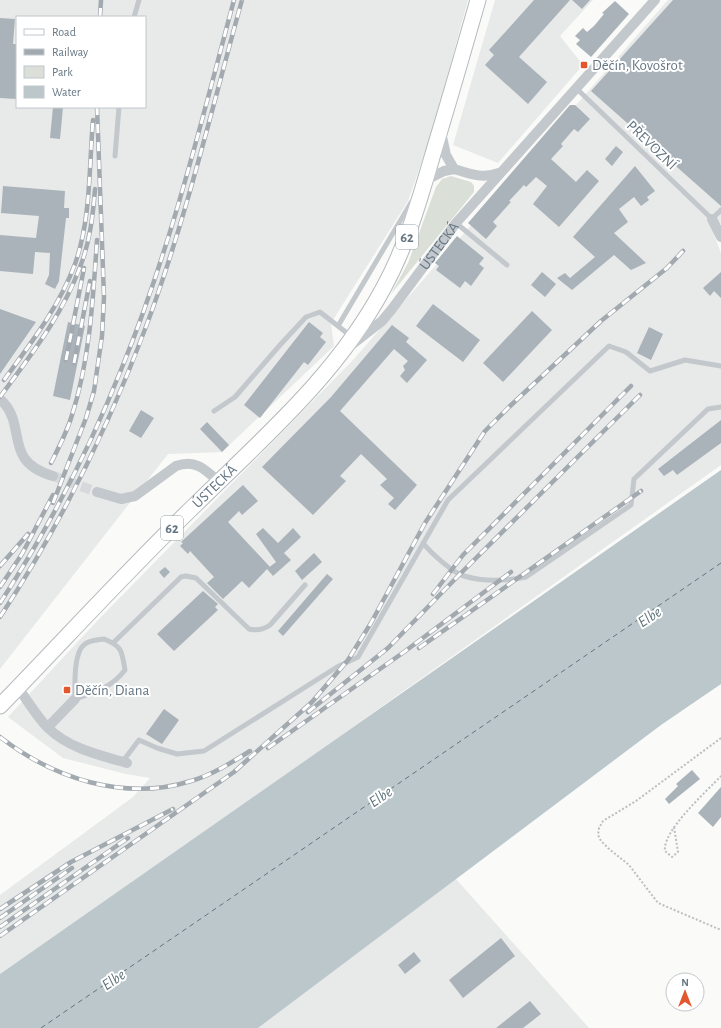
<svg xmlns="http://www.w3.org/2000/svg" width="721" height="1028" font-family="'Alegreya Sans',sans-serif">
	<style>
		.built { fill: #e8e9e9; fill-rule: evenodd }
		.green { fill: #dadfd7 }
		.water { fill: #bbc7cb }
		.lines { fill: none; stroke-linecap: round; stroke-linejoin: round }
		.ferry { stroke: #60757c; stroke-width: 1; stroke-dasharray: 5 4; stroke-linecap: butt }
		.building { fill: #aab3b9 }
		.minor-tunnel { stroke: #d5d9db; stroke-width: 10; stroke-dasharray: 10 5; stroke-linecap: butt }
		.primary-casing { stroke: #b5babe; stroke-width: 17 }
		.path { stroke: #bbbfc2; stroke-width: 2; stroke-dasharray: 2 2; stroke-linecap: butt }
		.service { stroke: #c3c8cc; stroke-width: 5 }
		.minor { stroke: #c3c8cc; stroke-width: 10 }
		.primary { stroke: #fff; stroke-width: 15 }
		.rail-casing { stroke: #a2aab0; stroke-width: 4.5 }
		.rail { stroke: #fff; stroke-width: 3; stroke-dasharray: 9; stroke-linecap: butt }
		.poi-dot { fill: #e4572e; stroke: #fff; stroke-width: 1.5 }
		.labels { text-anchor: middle; stroke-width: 4; stroke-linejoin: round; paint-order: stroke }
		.shield { fill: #fff; stroke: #939fa8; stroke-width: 1 }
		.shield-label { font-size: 14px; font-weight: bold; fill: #657683 }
		.poi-label { font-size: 15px; fill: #657683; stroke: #fff; text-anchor: start }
		.street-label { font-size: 15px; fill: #657683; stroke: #fff }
		.water-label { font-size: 16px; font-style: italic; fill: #60757c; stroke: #fff }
	</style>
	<rect width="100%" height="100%" fill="#fafaf8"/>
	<path class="built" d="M 0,0 L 468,0 L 432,132 L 408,201 L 331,323 L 334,346 L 222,452 L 168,454 L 0,669 ZM 17,17 L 145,17 L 145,107 L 17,107 Z
		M 495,0 L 593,0 L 560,36 L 583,65 L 498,163 L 453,145 Z
		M 668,0 L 721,0 L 721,223 L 713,232 L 721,253 L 721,465 L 322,749 L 0,974 L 0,895 L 133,797 L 150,778 L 126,774 L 63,758 L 8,717 L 97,621 L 353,360 Z
		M 456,879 L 589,1028 L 258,1028 Z"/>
	<path class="green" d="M 451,176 L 471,182 L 474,186 L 474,192 L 391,294 L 408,263 L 436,187 L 442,179 Z"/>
	<path class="water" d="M 721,470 L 721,684 L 661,725 L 258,1028 L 0,1028 L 0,974 Z"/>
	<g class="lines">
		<path class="ferry" d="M 41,1028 L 721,563"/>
	</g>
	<path class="building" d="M 534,0 L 570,0 L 519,57 L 547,82 L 528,104 L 485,65 L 494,55 L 489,50 Z
		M 572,0 L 590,0 L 582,9 Z
		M 673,0 L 721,0 L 721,206 L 591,91 Z
		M 615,1 L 629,14 L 591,57 L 576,44 L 580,40 L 575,36 L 583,28 L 587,32 L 594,26 L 604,14 L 602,13 Z
		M 0,18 L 15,19 L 13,44 L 17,44 L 17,99 L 0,98 Z
		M 570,105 L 575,105 L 590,119 L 578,132 L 574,129 L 561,144 L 563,146 L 551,159 L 576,182 L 587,170 L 599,181 L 559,227 L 533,204 L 547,186 L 536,177 L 526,187 L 524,185 L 509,201 L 511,202 L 493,222 L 497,226 L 486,239 L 468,223 Z
		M 53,107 L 63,107 L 60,139 L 50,138 Z
		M 616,146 L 623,152 L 612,166 L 605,159 Z
		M 635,166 L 655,191 L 647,197 L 649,200 L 641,206 L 634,197 L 619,209 L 628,222 L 614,233 L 646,263 L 631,270 L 614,255 L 572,290 L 557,278 L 565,273 L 570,278 L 595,257 L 573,237 Z
		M 3,186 L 65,191 L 64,208 L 69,208 L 69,218 L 66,218 L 59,281 L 55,289 L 45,284 L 49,275 L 50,253 L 35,252 L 33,274 L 0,271 L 0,235 L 36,238 L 39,216 L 1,213 Z
		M 457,236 L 484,258 L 479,264 L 484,268 L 471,286 L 465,281 L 460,288 L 436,270 L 439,266 L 435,263 Z
		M 542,272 L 556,284 L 545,297 L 531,285 Z
		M 721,272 L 721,298 L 714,291 L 710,296 L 703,288 Z
		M 433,304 L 480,340 L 463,362 L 416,326 Z
		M 0,309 L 36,322 L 0,374 Z
		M 532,311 L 552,330 L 503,382 L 483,363 Z
		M 68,322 L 85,326 L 70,400 L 53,396 Z
		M 309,322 L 323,333 L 320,337 L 326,342 L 308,365 L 304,362 L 260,418 L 244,405 Z
		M 392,325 L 409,338 L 406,342 L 427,360 L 407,383 L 400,376 L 405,370 L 403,366 L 408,361 L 394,349 L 340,411 L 417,485 L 395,510 L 388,504 L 394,498 L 380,485 L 387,479 L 361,454 L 340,476 L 346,481 L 313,515 L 262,467 L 331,397 Z
		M 649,327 L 663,334 L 651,360 L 637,353 Z
		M 141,410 L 154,418 L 141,438 L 129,431 Z
		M 721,420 L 721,443 L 677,475 L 673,470 L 664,476 L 658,469 Z
		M 207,422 L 229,445 L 222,452 L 200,429 Z
		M 243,485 L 258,501 L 242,515 L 239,511 L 228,522 L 270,567 L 267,569 L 276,562 L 256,534 L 263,528 L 278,543 L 293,528 L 301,537 L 284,553 L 291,560 L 273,576 L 267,569 L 249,588 L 242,581 L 223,599 L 207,583 L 214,577 L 190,551 L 188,554 L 180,546 L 183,543 L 181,542 Z
		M 314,553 L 322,562 L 302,580 L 295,571 Z
		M 165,567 L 170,572 L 164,578 L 159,572 Z
		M 327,574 L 333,579 L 283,636 L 278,631 Z
		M 203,591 L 218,604 L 215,607 L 218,610 L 174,651 L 157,634 Z
		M 164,709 L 179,720 L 162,744 L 146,734 Z
		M 692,770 L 700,779 L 669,804 L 665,799 L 678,786 L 676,784 Z
		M 721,787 L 721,817 L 713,827 L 698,813 Z
		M 501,938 L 515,956 L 463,998 L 449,980 Z
		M 414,952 L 421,961 L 405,974 L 398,965 Z
		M 530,1001 L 541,1014 L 523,1028 L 496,1028 Z"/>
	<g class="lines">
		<path class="minor-tunnel" d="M 53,476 L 97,492"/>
		<g class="primary-casing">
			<g id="primary">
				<path id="s2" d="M 0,706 C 65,639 128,570 195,505 C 265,436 337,375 384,287 C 408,243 421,195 435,147 C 450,98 464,49 478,0"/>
			</g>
		</g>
		<path class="path" d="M 721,738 L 636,801 L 603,821 L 599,828 L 598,835 L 601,841 L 608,848 L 629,865 L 658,903 L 721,930
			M 674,827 L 678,852 L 672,857 L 665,851 C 662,831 707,791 721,776"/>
		<path class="service" d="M 134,17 L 139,0
			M 576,88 L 712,219 L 721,210
			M 115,156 L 119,107
			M 456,223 L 507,265
			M 338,326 L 412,201
			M 214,411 L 235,397 L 280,345 L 306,317 L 320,312 L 352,337
			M 423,543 C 431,553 453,573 464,576 C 484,582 506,581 526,577 L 631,505 L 634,479 L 708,409 L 721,407
			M 104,639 C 122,646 122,651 125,670 C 111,688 96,692 75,699 C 75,686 73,652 85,644 C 90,640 97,640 104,639 Z
			M 113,643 L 181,577 L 186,576 L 196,578 L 249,629 C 257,631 263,630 270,625 L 305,585
			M 123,761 L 139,740 L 157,748 L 177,754 L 204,751 L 337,667 L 358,657 L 448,500 L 609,346 L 626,352 L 650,371 L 685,360 L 721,366"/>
		<g class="minor">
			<path d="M 441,132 L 446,155 L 454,169 C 470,174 483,179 499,173"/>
			<path d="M 426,180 L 444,171 L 454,169"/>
			<path d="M 712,219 L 721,237"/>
			<path id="s1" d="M 350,346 L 382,321 L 392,309 L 456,223 L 655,0"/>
			<path d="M 0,399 C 29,425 1,461 53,476"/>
			<path d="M 97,492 L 121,499 L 135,496 L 176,466 C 195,459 205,469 219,482"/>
			<path d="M 18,688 C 28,701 37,717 48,728 C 70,749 99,755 127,763"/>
			<path d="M 48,727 L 75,699"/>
		</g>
		<use href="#primary" class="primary"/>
		<g class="rail-casing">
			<path id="rail" d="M 100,17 L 101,0
				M 66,360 L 84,268
				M 74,363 L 90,281
				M 4,380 C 31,343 59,307 75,264 C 91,219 89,167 93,120
				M 0,397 C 30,356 62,316 80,267 C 90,242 93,215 95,189
				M 51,463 C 59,447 67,432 72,415 C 90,359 93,298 97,240
				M 53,503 L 86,418 L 94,391 L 102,336 L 104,297 L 97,107
				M 0,566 L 28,534
				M 0,587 L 22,554 L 53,495
				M 433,594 L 463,555 L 631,386
				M 0,603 C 49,528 90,448 123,365 C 171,247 201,123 234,0
				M 0,617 C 60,526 109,426 147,324 C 186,219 212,108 242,0
				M 419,648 L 641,491
				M 308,712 L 388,648 L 460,574 L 640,395
				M 0,737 C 53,778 124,802 191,781 C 212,775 231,763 250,751
				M 268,748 L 404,652 L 511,572
				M 0,909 L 71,862 L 173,809
				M 0,918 L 72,868
				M 0,927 L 128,838
				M 0,936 L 234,772 L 312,702 L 348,660 L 371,623 L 425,523 L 485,431 L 509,407 L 601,321 L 667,268 L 683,251"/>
		</g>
		<use href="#rail" class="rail"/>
	</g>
	<g class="poi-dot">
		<rect x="580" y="61" width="8" height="8" rx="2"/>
		<rect x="63" y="686" width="8" height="8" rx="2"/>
	</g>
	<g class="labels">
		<g class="shield">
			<rect x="396" y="225" width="22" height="24" rx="3"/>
			<rect x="161" y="516" width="22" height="24" rx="3"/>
		</g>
		<g class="shield-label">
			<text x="407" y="242">62</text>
			<text x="172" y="533">62</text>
		</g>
		<g class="poi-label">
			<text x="592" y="70">Děčín, Kovošrot</text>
			<text x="75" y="695">Děčín, Diana</text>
		</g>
		<g class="street-label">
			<text transform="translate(652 145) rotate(44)" y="5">PŘEVOZNÍ</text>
			<text dy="5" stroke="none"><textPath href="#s1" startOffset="135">ÚSTECKÁ</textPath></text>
			<text dy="5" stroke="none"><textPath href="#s2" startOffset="307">ÚSTECKÁ</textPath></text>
		</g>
		<g class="water-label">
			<text transform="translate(649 616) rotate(-33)" y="6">Elbe</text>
			<text transform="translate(380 796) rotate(-34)" y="6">Elbe</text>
			<text transform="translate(113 979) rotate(-34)" y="6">Elbe</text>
		</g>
	</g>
	<rect x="16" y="16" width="130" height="92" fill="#ffffff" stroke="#c1c8cd"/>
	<rect x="24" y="29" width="20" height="6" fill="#ffffff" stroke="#c1c8cd"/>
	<text x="52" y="36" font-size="12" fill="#657683">Road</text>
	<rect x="24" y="49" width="20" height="6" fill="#a2aab0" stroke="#c1c8cd"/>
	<text x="52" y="56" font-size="12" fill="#657683">Railway</text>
	<rect x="24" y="66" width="20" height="12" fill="#dadfd7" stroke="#c1c8cd"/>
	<text x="52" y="76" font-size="12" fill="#657683">Park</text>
	<rect x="24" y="86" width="20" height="12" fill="#bbc7cb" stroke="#c1c8cd"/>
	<text x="52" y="96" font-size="12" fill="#657683">Water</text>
	<g transform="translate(685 992)"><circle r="19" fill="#ffffff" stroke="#c1c8cd"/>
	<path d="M0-3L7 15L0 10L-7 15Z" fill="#e4572e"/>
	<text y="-6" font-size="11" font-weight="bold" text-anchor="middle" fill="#657683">N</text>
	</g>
</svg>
